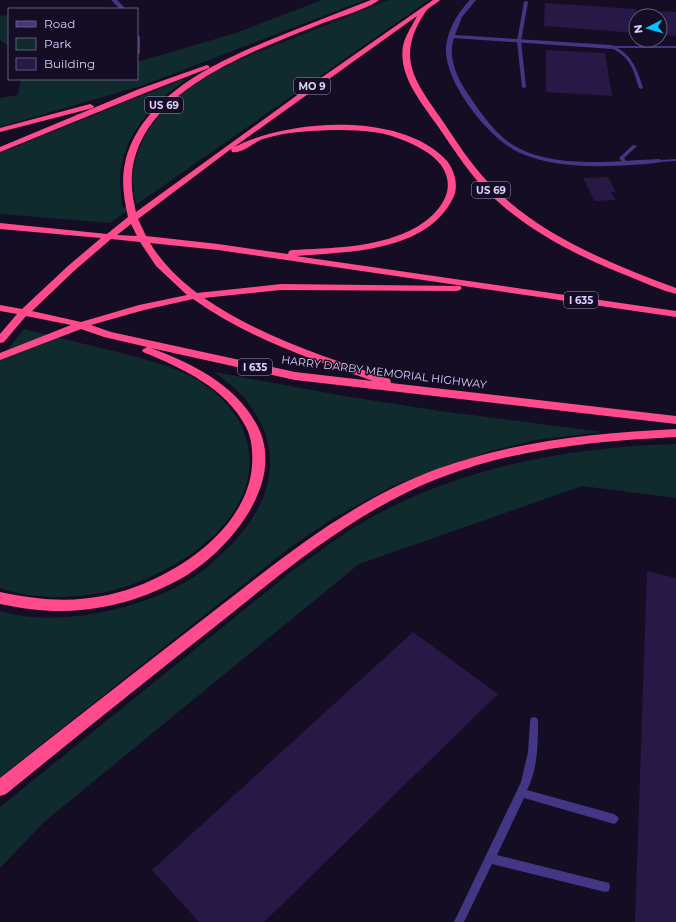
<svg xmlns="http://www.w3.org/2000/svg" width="676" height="922" font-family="Montserrat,sans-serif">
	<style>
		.green { fill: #102b2e }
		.building { fill: #271845 }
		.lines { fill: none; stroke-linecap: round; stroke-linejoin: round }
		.lane { fill: #423685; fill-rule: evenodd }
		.street { fill: #423685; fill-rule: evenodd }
		.highway { fill: #ff4b8c; fill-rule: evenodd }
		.labels { text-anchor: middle; stroke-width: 3; stroke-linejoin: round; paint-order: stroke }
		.shield { fill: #140d24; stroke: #9f96bd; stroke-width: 1 }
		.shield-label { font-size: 10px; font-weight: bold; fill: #dbd0ff }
		.street-label { font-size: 11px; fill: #dbd0ff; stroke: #140d24 }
	</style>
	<rect width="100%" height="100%" fill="#140d24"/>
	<path class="green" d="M 322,0 L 365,0 L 144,85 L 0,127 L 0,98 L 18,95 L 21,79 L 137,79 L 137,62 L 236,33 Z
		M 389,0 L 429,0 L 110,223 L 0,214 L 0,153 L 181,80 L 185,80 C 157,101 130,127 122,163 C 118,177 121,192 122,206 L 124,208 L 136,202 C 130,180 133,161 143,140 C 173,81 239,60 296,37 C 327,25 358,12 389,0 Z
		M 9,15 L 9,46 L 0,40 L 0,16 Z
		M 24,329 C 52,336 80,343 109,350 C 140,358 175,365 202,383 C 227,400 246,422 249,453 C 257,523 172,575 114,590 C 82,599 30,600 0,588 L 0,359 Z
		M 214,372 L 350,397 L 440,411 L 603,432 L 535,440 L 491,451 L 421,475 L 393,486 L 335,517 L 292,546 L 0,777 L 0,611 C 57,628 139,610 189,580 C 205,571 218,557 231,545 C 273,501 286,450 246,400 C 237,389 225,380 214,372 Z
		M 676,444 L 676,498 L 582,486 L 359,564 L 44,822 L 0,868 L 0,807 L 292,571 C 316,554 339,536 365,521 C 458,467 570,447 676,444 Z"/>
	<path class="building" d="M 545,3 L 636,9 L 636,33 L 544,26 Z
		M 660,11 L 676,12 L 676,36 L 660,35 Z
		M 546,50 L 605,53 L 612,96 L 546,92 Z
		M 608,177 L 616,192 L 611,192 L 616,200 L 595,201 L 583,178 Z
		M 647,571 L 676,578 L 676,922 L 635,922 Z
		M 413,632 L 498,694 L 264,922 L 199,922 L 152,870 Z"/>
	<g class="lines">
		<path class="lane" d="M 526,1 L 528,2 L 521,41 L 526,87 L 524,88 L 522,87 L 517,41 L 524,2 Z
			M 611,46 L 676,46 L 676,48 L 617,48 C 633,56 638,72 643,88 L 641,89 L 639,88 C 633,68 630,57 611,48 Z
			M 633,145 L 637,146 L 624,158 L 627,162 L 623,163 L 619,158 Z
			M 676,159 L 676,161 L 659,162 L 657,161 L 659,160 Z
			M 534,717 L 537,718 L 538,721 C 538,744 538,769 527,790 L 614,814 L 617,816 L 619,819 L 617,822 L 614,824 L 524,798 L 497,855 L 609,883 L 610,887 L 609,891 L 605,892 L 492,864 L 464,922 L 454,922 L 521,782 L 528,752 L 530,721 L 531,718 Z"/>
		<path class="street" d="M 111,0 L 117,0 L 126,9 L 120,9 Z
			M 470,0 L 476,0 L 462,17 L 455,35 L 612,45 L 615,47 L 612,49 L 454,38 C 447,59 458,80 470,97 C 481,113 494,132 510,143 C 550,170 614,161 659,159 L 661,160 L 661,162 C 652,164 641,164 631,165 C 595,167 555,168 520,153 C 490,140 444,83 446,48 C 447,31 458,12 470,0 Z
			M 137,35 L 140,37 L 140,53 L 137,55 Z"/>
		<path class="highway" d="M 371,0 L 379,0 C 370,8 337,18 323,23 C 245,55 106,101 136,212 L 318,80 L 433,0 L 440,0 C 436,4 429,7 426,11 C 395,57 414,80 442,120 C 456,141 470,163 487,181 C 537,234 608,263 676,288 L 676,294 C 661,290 647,284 633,278 C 578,257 520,228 480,184 C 464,166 451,145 437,125 C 422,103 398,76 403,46 C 405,36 412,26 417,16 L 234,147 C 289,119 402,111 447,161 C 455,171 459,187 453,198 C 427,252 348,252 296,256 L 676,311 L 676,317 L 218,250 L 150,243 C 162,263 179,279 197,293 L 281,284 L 460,286 L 462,288 L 460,290 L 457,291 L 281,290 L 204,298 C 261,337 326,357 390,379 L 391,383 L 676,416 L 676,424 L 295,380 L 151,348 C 193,364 237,385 258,427 C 286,483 229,550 184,577 C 161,590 134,601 108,606 C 69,614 39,612 0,604 L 0,592 C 39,600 69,603 108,595 C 168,582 247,532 252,466 C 253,453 252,439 246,427 C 226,388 182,368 143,352 L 142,350 L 147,347 L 104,337 L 81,329 L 0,360 L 0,353 L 71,325 L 26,316 L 4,342 L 0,343 L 0,334 L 17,314 L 0,311 L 0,305 L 22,309 L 68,266 L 101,238 L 0,229 L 0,223 L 107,234 L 128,217 C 124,199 121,181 125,163 C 142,90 230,56 292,31 C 318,21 344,10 371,0 ZM 331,130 C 354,130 379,130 400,139 C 414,144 432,153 441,165 C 461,193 433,220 409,231 C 373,248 330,248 292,250 L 289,251 L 288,254 L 218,244 L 146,236 L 138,219 L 231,149 L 232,152 C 242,154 254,142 263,139 C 285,132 308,131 331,130 ZM 131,224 L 137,236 L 117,235 ZM 111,239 L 140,242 L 156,266 L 187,295 L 139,305 L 81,322 L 32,311 L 75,270 ZM 193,299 C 248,338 310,359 373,381 L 295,372 L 111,332 L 91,325 L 144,310 Z
			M 207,65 L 209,66 L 209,68 L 145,93 L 0,152 L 0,147 L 139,89 Z
			M 90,104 L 94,106 L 93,108 L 0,132 L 0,128 Z
			M 676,429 L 676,437 C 598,441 519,448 445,476 C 359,508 288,568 217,625 C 146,681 76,737 6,794 L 0,796 L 0,778 C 70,723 140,668 210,614 C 281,559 352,500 437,469 C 514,441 595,433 676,429 Z"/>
	</g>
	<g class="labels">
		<g class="shield">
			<rect x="294" y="78" width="36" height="16" rx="3"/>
			<rect x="145" y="97" width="38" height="16" rx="3"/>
			<rect x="472" y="182" width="38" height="16" rx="3"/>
			<rect x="564" y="292" width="34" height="16" rx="3"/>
			<rect x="238" y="359" width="34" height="16" rx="3"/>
		</g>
		<g class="shield-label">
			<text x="312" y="90">MO 9</text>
			<text x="164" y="109">US 69</text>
			<text x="491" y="194">US 69</text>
			<text x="581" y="304">I 635</text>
			<text x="255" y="371">I 635</text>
		</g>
		<g class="street-label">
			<text transform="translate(384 372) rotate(7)" y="4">HARRY DARBY MEMORIAL HIGHWAY</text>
		</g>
	</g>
	<rect x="8" y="8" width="130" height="72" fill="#140d24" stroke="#645b7c"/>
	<rect x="16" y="21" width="20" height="6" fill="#423685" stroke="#645b7c"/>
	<text x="44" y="28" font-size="12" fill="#dbd0ff">Road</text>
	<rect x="16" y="38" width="20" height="12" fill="#102b2e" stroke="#645b7c"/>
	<text x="44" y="48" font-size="12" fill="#dbd0ff">Park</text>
	<rect x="16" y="58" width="20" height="12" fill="#271845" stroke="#645b7c"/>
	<text x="44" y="68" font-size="12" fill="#dbd0ff">Building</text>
	<g transform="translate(648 28) rotate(264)"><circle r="19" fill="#140d24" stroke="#645b7c"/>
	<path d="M0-3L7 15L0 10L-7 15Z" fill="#00c4fb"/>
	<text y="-6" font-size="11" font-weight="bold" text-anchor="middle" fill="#dbd0ff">N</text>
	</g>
</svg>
